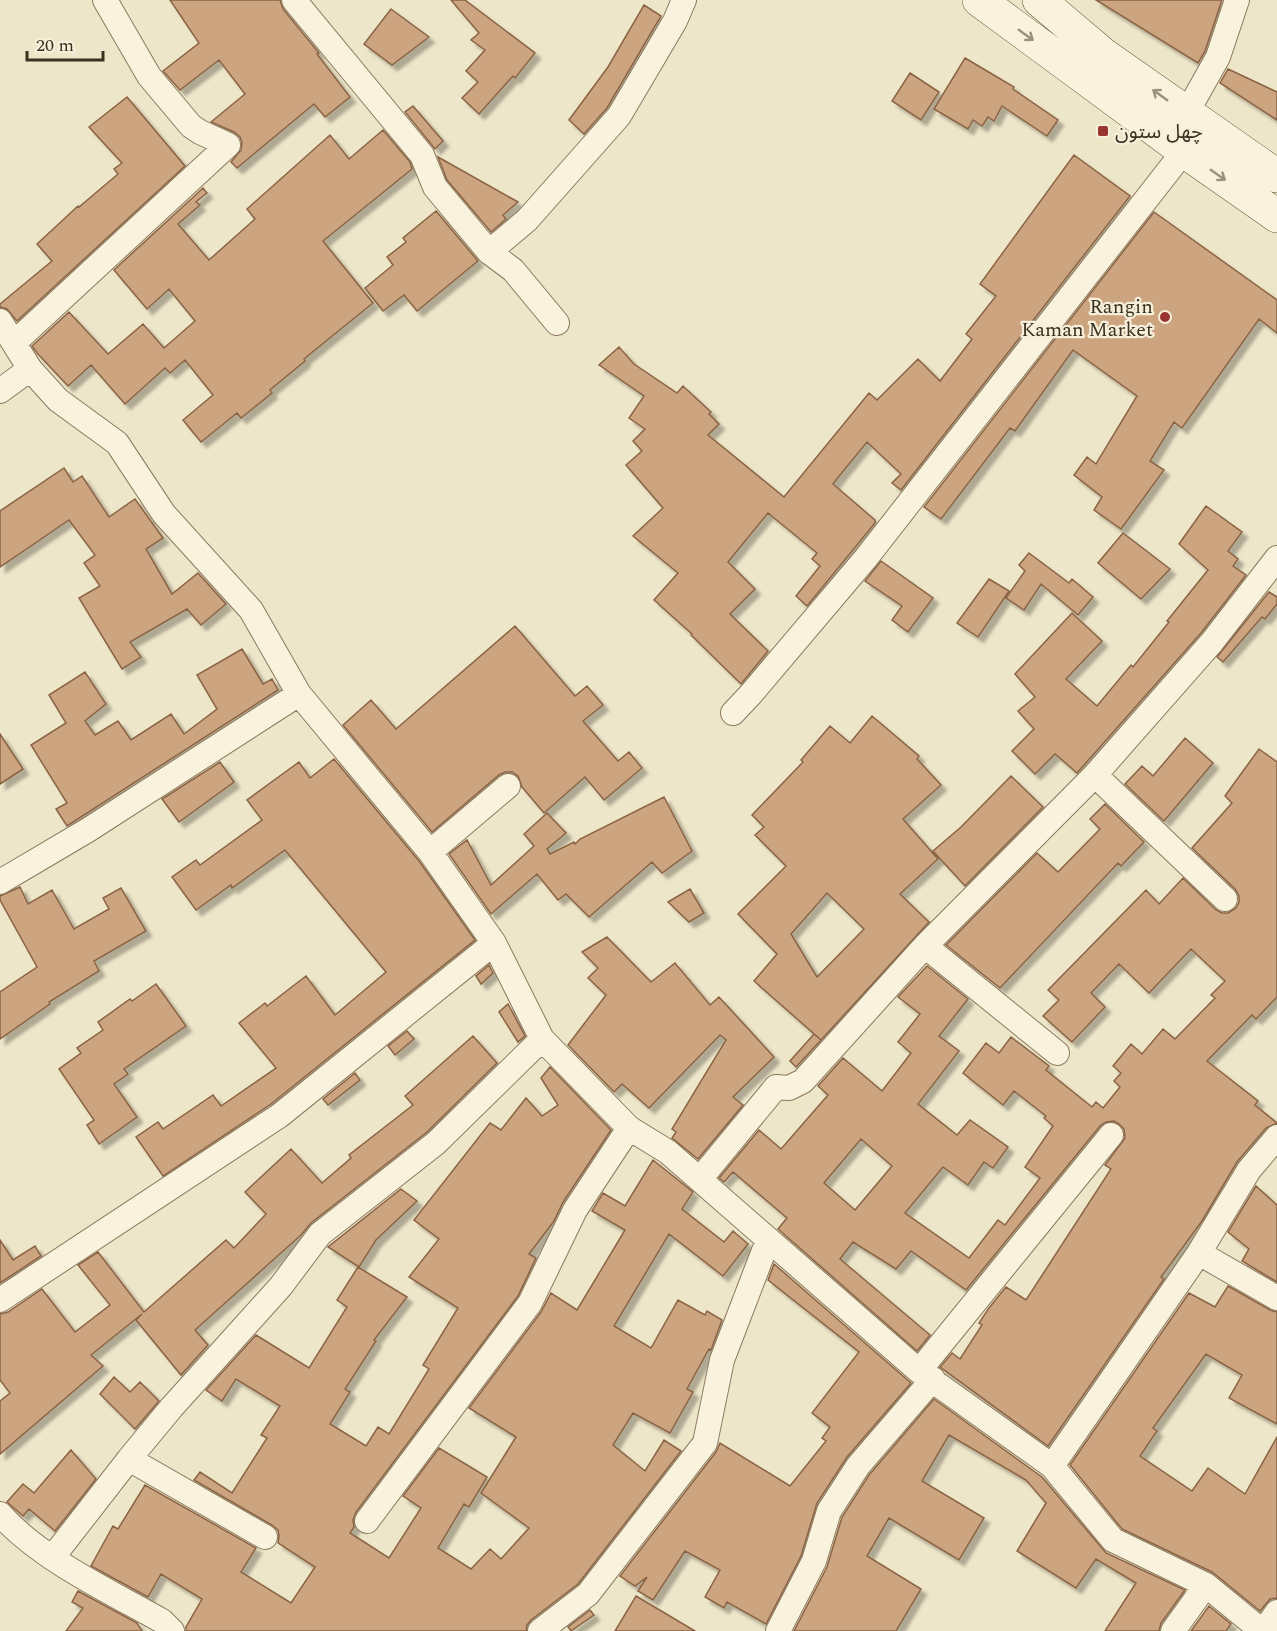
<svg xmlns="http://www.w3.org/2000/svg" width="1277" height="1631" font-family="Spectral,'Noto Sans Arabic',serif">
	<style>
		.building { fill: #cca480; stroke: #8a6444; stroke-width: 1.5; fill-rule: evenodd; filter: url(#shadow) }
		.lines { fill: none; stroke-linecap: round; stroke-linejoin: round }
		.minor-casing { stroke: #8b795e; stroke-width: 26 }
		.secondary-casing { stroke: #6d5a41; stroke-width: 34 }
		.minor { stroke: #f9f2dd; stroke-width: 24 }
		.secondary { stroke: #f9f2dd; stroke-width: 33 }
		.oneway { stroke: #9a917f }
		.poi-dot { fill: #99342f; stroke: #f6efd9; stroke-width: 2 }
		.labels { text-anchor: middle; stroke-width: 4.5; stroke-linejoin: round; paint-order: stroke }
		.poi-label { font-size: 20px; fill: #3c3021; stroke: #f6efd9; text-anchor: start }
	</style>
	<defs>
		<filter id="shadow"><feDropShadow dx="5.5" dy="5.5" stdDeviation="1.5" flood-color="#0004"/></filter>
	</defs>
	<rect width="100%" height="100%" fill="#eee6c9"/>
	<path class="building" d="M 170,0 L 280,0 L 283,9 L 319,53 L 317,54 L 350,97 L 325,117 L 314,104 L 237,168 L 231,162 L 241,150 L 242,143 L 240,137 L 234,132 L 211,122 L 245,94 L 219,60 L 180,90 L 163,71 L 199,43 Z
		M 451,0 L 465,0 L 535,53 L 515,78 L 513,76 L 479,114 L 462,98 L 478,82 L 466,71 L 485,50 L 471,40 L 479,33 Z
		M 1096,0 L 1222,0 L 1205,51 L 1198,63 Z
		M 644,5 L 661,16 L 607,108 L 584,134 L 569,120 L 608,67 Z
		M 391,9 L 429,37 L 392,65 L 364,44 Z
		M 965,58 L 1014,87 L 1013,89 L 1058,120 L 1047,136 L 1002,106 L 994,121 L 988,117 L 982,126 L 973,120 L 968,129 L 934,109 Z
		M 1228,69 L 1277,92 L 1277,120 L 1220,83 Z
		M 910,73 L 939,92 L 921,120 L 892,101 Z
		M 127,97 L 185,166 L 17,321 L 7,309 L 0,307 L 0,304 L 52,261 L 37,244 L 78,206 L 79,207 L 118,174 L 114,169 L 122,163 L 89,127 Z
		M 413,106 L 443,141 L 435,149 L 405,112 Z
		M 383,130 L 410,162 L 412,169 L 323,241 L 373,303 L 304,359 L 305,361 L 270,390 L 272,393 L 241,418 L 237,413 L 201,442 L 183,420 L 213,395 L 185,360 L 170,373 L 165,368 L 125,404 L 91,365 L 68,386 L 37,353 L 32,346 L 69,312 L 108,354 L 143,324 L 164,348 L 195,321 L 169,289 L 147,309 L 114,270 L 203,188 L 207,193 L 196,202 L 200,205 L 178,224 L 209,260 L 255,219 L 247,209 L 330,135 L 349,159 Z
		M 1074,155 L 1130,196 L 901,490 L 892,483 L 901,474 L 867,442 L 840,475 L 833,484 L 875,520 L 875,523 L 807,606 L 796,596 L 820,566 L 812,559 L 817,553 L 768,513 L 728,562 L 755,589 L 730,614 L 768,651 L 741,684 L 691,635 L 692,634 L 654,600 L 678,573 L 633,536 L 663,508 L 626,465 L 642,451 L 633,441 L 645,429 L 629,418 L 644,396 L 599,365 L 619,347 L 634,364 L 677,393 L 683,386 L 711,412 L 709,414 L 719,424 L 708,435 L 784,497 L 869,393 L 877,400 L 918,359 L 940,381 L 972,339 L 966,334 L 996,296 L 980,284 Z
		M 438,157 L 518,202 L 503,215 L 506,219 L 491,232 L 447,180 Z
		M 436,211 L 478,261 L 417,311 L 404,295 L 383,311 L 365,288 L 393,265 L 387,257 L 406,242 L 403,238 Z
		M 1154,212 L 1277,300 L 1277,333 L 1259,319 L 1182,428 L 1174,422 L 1150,461 L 1164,470 L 1121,529 L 1094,510 L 1102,497 L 1074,475 L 1087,457 L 1096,464 L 1137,396 L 1073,350 L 1015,431 L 1010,428 L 941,519 L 924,507 Z
		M 64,468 L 73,482 L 82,476 L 109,517 L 135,499 L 163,538 L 146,549 L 172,594 L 198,573 L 226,604 L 201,625 L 187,609 L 130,642 L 141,657 L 122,669 L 79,598 L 100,586 L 84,563 L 95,555 L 69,520 L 0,567 L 0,511 Z
		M 1206,506 L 1242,532 L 1228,551 L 1238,559 L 1233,566 L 1246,575 L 1201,633 L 1077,773 L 1055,754 L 1035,774 L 1012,751 L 1034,729 L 1018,711 L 1035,697 L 1015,674 L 1072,613 L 1102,641 L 1066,679 L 1097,706 L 1131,665 L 1133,667 L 1169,622 L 1167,621 L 1208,570 L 1179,544 Z
		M 1123,533 L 1170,569 L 1141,599 L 1098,563 Z
		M 1029,553 L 1069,583 L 1072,579 L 1093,597 L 1078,615 L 1041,584 L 1024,610 L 1006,598 L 1025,571 L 1019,565 Z
		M 881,561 L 933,598 L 908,632 L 892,620 L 902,606 L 865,581 Z
		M 989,579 L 1009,591 L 978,637 L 957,623 Z
		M 1269,592 L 1277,597 L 1277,604 L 1265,619 L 1262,617 L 1223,662 L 1217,657 Z
		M 515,626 L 575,696 L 587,686 L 603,705 L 583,721 L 618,761 L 629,752 L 642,768 L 604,800 L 585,777 L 544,813 L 522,787 L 518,776 L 512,772 L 505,772 L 499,775 L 432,832 L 343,725 L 371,700 L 396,729 Z
		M 242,649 L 263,684 L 272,679 L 278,690 L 67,826 L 56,809 L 67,803 L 31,745 L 66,723 L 49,695 L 85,672 L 106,704 L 85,721 L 95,735 L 118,721 L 131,740 L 171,714 L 184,734 L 217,709 L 197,675 Z
		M 872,716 L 919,756 L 917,759 L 941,785 L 903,819 L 938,859 L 900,894 L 929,922 L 821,1040 L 754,981 L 777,954 L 738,914 L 786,866 L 755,835 L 764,827 L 752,815 L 803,762 L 801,760 L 830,726 L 850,743 ZM 827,893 L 864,929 L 817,977 L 791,934 Z
		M 0,734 L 23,769 L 0,784 Z
		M 1185,738 L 1213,763 L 1164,821 L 1125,784 L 1142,766 L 1153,776 Z
		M 1259,749 L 1277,762 L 1277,997 L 1256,1019 L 1252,1015 L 1207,1061 L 1258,1101 L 1255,1105 L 1277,1123 L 1266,1128 L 1237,1162 L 1202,1221 L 1161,1277 L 1164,1279 L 1048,1446 L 940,1367 L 952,1353 L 960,1359 L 982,1325 L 979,1323 L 989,1308 L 1006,1287 L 1026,1300 L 1111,1169 L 1105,1165 L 1125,1138 L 1124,1129 L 1119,1124 L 1114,1121 L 1106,1122 L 1100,1126 L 966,1290 L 911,1251 L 896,1269 L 853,1242 L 840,1259 L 930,1335 L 917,1351 L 778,1229 L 787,1218 L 733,1172 L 724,1182 L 719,1178 L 759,1130 L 781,1149 L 828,1095 L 818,1086 L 843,1058 L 882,1091 L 911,1053 L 898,1042 L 920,1014 L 898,997 L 927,966 L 968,999 L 939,1036 L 959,1051 L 918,1104 L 957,1135 L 970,1120 L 1008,1147 L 993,1168 L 984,1162 L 968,1185 L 943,1167 L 905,1213 L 969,1258 L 998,1220 L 1005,1225 L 1040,1178 L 1025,1167 L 1053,1126 L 1044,1118 L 1046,1116 L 1014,1091 L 1003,1105 L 963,1073 L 986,1043 L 999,1053 L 1011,1037 L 1049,1066 L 1046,1070 L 1092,1107 L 1096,1102 L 1103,1108 L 1120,1087 L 1114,1081 L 1121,1073 L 1113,1066 L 1131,1044 L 1142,1054 L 1163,1029 L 1175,1039 L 1215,998 L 1211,995 L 1225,981 L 1191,949 L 1149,993 L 1119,964 L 1091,993 L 1105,1007 L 1072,1042 L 1043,1016 L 1059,1000 L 1048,990 L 1146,890 L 1159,904 L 1183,878 L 1216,910 L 1222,913 L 1228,913 L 1236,908 L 1239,902 L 1239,896 L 1235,889 L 1192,848 L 1232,803 L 1225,796 ZM 861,1139 L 892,1166 L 855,1210 L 824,1183 Z
		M 334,759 L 419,861 L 475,940 L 271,1104 L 163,1176 L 136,1137 L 158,1122 L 163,1129 L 213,1095 L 221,1106 L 276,1068 L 239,1023 L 265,1003 L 267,1006 L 306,976 L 335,1015 L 386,972 L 285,850 L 232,888 L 231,885 L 196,910 L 172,877 L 196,860 L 200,865 L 262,820 L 247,800 L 299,762 L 310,778 Z
		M 220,762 L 234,782 L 179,822 L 162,799 Z
		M 1011,776 L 1043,807 L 965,886 L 933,851 L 961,827 Z
		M 664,797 L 692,851 L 662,873 L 652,862 L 589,917 L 566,894 L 558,900 L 537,874 L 491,914 L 449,854 L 467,840 L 491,885 L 534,846 L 524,834 L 547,813 L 566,833 L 547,849 L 550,854 L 574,842 L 575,844 L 580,839 Z
		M 1105,804 L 1144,842 L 1121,866 L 1118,863 L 1000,988 L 946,945 L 1037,853 L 1058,872 L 1100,829 L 1090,819 Z
		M 20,887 L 28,904 L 52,890 L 74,929 L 109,909 L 103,898 L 121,888 L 146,931 L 94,961 L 99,971 L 49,1002 L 50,1004 L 0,1039 L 0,992 L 37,967 L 0,900 L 0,896 Z
		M 690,889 L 704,913 L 689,922 L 668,902 Z
		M 607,937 L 651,982 L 675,963 L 710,1005 L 719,997 L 774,1057 L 733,1097 L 743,1105 L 698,1159 L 672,1138 L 676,1132 L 672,1129 L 726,1040 L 720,1035 L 649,1108 L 622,1084 L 614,1092 L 568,1045 L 606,995 L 588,978 L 598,968 L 582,952 Z
		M 489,965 L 493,973 L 481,984 L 476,976 Z
		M 156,984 L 186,1026 L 124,1069 L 128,1074 L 114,1084 L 137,1117 L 99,1144 L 87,1125 L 94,1120 L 59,1069 L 81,1053 L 77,1048 L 103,1030 L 98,1022 L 130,999 L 132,1001 Z
		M 508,1004 L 525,1036 L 518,1042 L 499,1012 Z
		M 407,1031 L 414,1039 L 395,1055 L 388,1046 Z
		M 814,1034 L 821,1040 L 796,1067 L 790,1061 Z
		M 473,1036 L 497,1063 L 427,1132 L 311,1223 L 301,1235 L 195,1330 L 208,1345 L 181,1375 L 136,1320 L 142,1314 L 91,1355 L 103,1366 L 0,1454 L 0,1401 L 10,1393 L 0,1380 L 0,1314 L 8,1312 L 42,1289 L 75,1332 L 110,1305 L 78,1265 L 98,1252 L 144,1312 L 226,1240 L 234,1248 L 266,1214 L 245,1192 L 291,1149 L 322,1183 L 351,1158 L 349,1155 L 413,1105 L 405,1096 Z
		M 550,1067 L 611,1130 L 563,1202 L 554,1221 L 529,1254 L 536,1258 L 518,1296 L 356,1512 L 353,1520 L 354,1527 L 350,1533 L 389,1558 L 421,1508 L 403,1496 L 439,1448 L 487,1477 L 469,1507 L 464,1504 L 438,1548 L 471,1569 L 490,1549 L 501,1559 L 529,1528 L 481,1493 L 516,1437 L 469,1408 L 541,1312 L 551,1293 L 577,1310 L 625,1230 L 592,1211 L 603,1193 L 625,1206 L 653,1160 L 693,1192 L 682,1209 L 724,1242 L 733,1231 L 748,1244 L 723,1276 L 669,1234 L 614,1326 L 651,1348 L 678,1300 L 705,1315 L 707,1311 L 722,1320 L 711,1350 L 709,1349 L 687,1389 L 693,1392 L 670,1433 L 633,1413 L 613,1445 L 645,1471 L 664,1440 L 681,1451 L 578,1584 L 531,1620 L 527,1625 L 526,1631 L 186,1631 L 186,1627 L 202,1599 L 161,1574 L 148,1597 L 91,1566 L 113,1526 L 118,1529 L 145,1485 L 256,1548 L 241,1572 L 291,1603 L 315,1567 L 278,1543 L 279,1536 L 278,1530 L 272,1525 L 194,1480 L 200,1472 L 232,1493 L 267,1438 L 261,1435 L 280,1406 L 236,1379 L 222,1401 L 206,1390 L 256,1335 L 309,1368 L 347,1307 L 337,1300 L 358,1267 L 407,1297 L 374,1340 L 376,1341 L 345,1389 L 350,1392 L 330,1424 L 366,1446 L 378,1427 L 389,1434 L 429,1369 L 423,1365 L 458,1308 L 409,1277 L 439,1239 L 414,1220 L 490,1123 L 501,1130 L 526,1098 L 542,1116 L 558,1105 L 541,1078 Z
		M 355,1073 L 360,1080 L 328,1105 L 323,1099 Z
		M 1256,1186 L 1277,1205 L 1277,1282 L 1242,1261 L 1249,1249 L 1228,1232 Z
		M 401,1189 L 417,1201 L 376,1240 L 359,1267 L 328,1247 Z
		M 0,1240 L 13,1260 L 35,1246 L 41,1256 L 0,1283 Z
		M 774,1264 L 911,1383 L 847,1457 L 817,1503 L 801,1556 L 766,1624 L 727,1602 L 724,1608 L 705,1597 L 720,1570 L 685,1551 L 653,1600 L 638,1591 L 647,1577 L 635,1586 L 620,1576 L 716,1452 L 720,1443 L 790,1486 L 826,1441 L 822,1438 L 830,1427 L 812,1413 L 859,1352 L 768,1280 Z
		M 1228,1286 L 1270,1310 L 1277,1312 L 1277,1424 L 1229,1398 L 1242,1375 L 1206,1354 L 1153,1428 L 1157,1431 L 1140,1456 L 1192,1491 L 1208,1468 L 1245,1494 L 1277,1437 L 1277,1598 L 1270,1599 L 1260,1611 L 1212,1572 L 1122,1529 L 1070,1465 L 1189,1293 L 1215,1307 Z
		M 114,1377 L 130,1392 L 140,1382 L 159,1401 L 135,1429 L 100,1394 Z
		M 934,1399 L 1042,1477 L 1106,1553 L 1185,1590 L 1161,1623 L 1159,1631 L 1105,1631 L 1136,1583 L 1096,1559 L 1076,1588 L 1017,1551 L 1046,1503 L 1026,1480 L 949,1435 L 922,1481 L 984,1518 L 959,1560 L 889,1518 L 867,1556 L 921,1589 L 896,1631 L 794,1631 L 827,1567 L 842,1517 L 869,1475 Z
		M 71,1450 L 96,1479 L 55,1531 L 29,1509 L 23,1516 L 7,1502 L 23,1484 L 34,1493 Z
		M 78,1591 L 137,1623 L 142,1631 L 66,1631 L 83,1608 L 72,1602 Z
		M 636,1596 L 695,1631 L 615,1631 Z
		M 1209,1606 L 1231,1624 L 1226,1631 L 1191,1631 Z
		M 590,1610 L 594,1615 L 571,1631 L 568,1627 Z"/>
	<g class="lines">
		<g class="minor-casing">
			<path id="minor" d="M 294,0 L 422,155 L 435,187 L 489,252 L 513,270 L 557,323
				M 1186,114 L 1218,57 L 1237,0
				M 489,252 L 527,220 L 619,116 L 675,21 L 684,0
				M 0,321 L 30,369 L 58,400 L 117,443 L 164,514 L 251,610 L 299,694 L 430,852 L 494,943 L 542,1039 L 629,1128 L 668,1152 L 919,1371 L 1052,1466 L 1113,1540 L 1206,1585 L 1262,1631
				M 14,343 L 228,145 L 200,132 L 191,126 L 149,76 L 105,0
				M 0,391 L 30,369
				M 733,713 L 750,695 L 866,558 L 1184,151
				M 1095,775 L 1225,899
				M 430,852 L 508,786
				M 0,882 L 88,830 L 299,694
				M 925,946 L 1057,1053
				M 700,1179 L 776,1087 L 789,1088 L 803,1081 L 925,946 L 1095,775 L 1212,642 L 1277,558
				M 1199,1253 L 1277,1298
				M 0,1300 L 279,1116 L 494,943
				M 919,1371 L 1111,1135
				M 129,1459 L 265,1537
				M 1052,1466 L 1199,1253 L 1249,1170 L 1277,1137
				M 0,1514 C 40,1559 109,1591 162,1621 L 172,1631
				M 367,1521 L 530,1303 L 575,1210 L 629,1128
				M 52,1558 L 129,1459 L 172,1407 L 281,1286 L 320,1234 L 436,1143 L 542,1039
				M 540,1631 L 588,1594 L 705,1443 L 722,1360 L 768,1240
				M 778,1631 L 814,1561 L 829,1511 L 858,1466 L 933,1379
				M 1173,1631 L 1206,1585
				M 1264,1631 L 1277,1612"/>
		</g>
		<g class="secondary-casing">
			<path id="secondary" d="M 979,0 L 1184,151 L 1277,216
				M 1039,0 L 1104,55 L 1277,176"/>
		</g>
		<use href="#minor" class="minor"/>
		<use href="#secondary" class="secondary"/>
	</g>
	<defs><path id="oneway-shaft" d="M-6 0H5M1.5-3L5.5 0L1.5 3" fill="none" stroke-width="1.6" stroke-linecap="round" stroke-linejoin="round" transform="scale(1.5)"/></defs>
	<g class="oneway">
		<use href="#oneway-shaft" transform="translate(1026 35) rotate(36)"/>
		<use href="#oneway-shaft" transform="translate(1160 95) rotate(-144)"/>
		<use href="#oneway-shaft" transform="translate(1218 175) rotate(35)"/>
	</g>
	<g class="poi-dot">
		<rect x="1097" y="125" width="12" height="12" rx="3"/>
		<circle cx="1165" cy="317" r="6"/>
	</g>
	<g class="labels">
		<g class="poi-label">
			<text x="1115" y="138">چهل ستون</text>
			<text x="1153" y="313" text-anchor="end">Rangin<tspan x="1153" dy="23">Kaman Market</tspan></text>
		</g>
	</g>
	<path d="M27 51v9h76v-9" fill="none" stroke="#3c3021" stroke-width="3"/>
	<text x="36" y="51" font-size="18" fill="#3c3021" stroke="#f6efd9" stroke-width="4.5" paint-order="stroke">20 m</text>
</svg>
